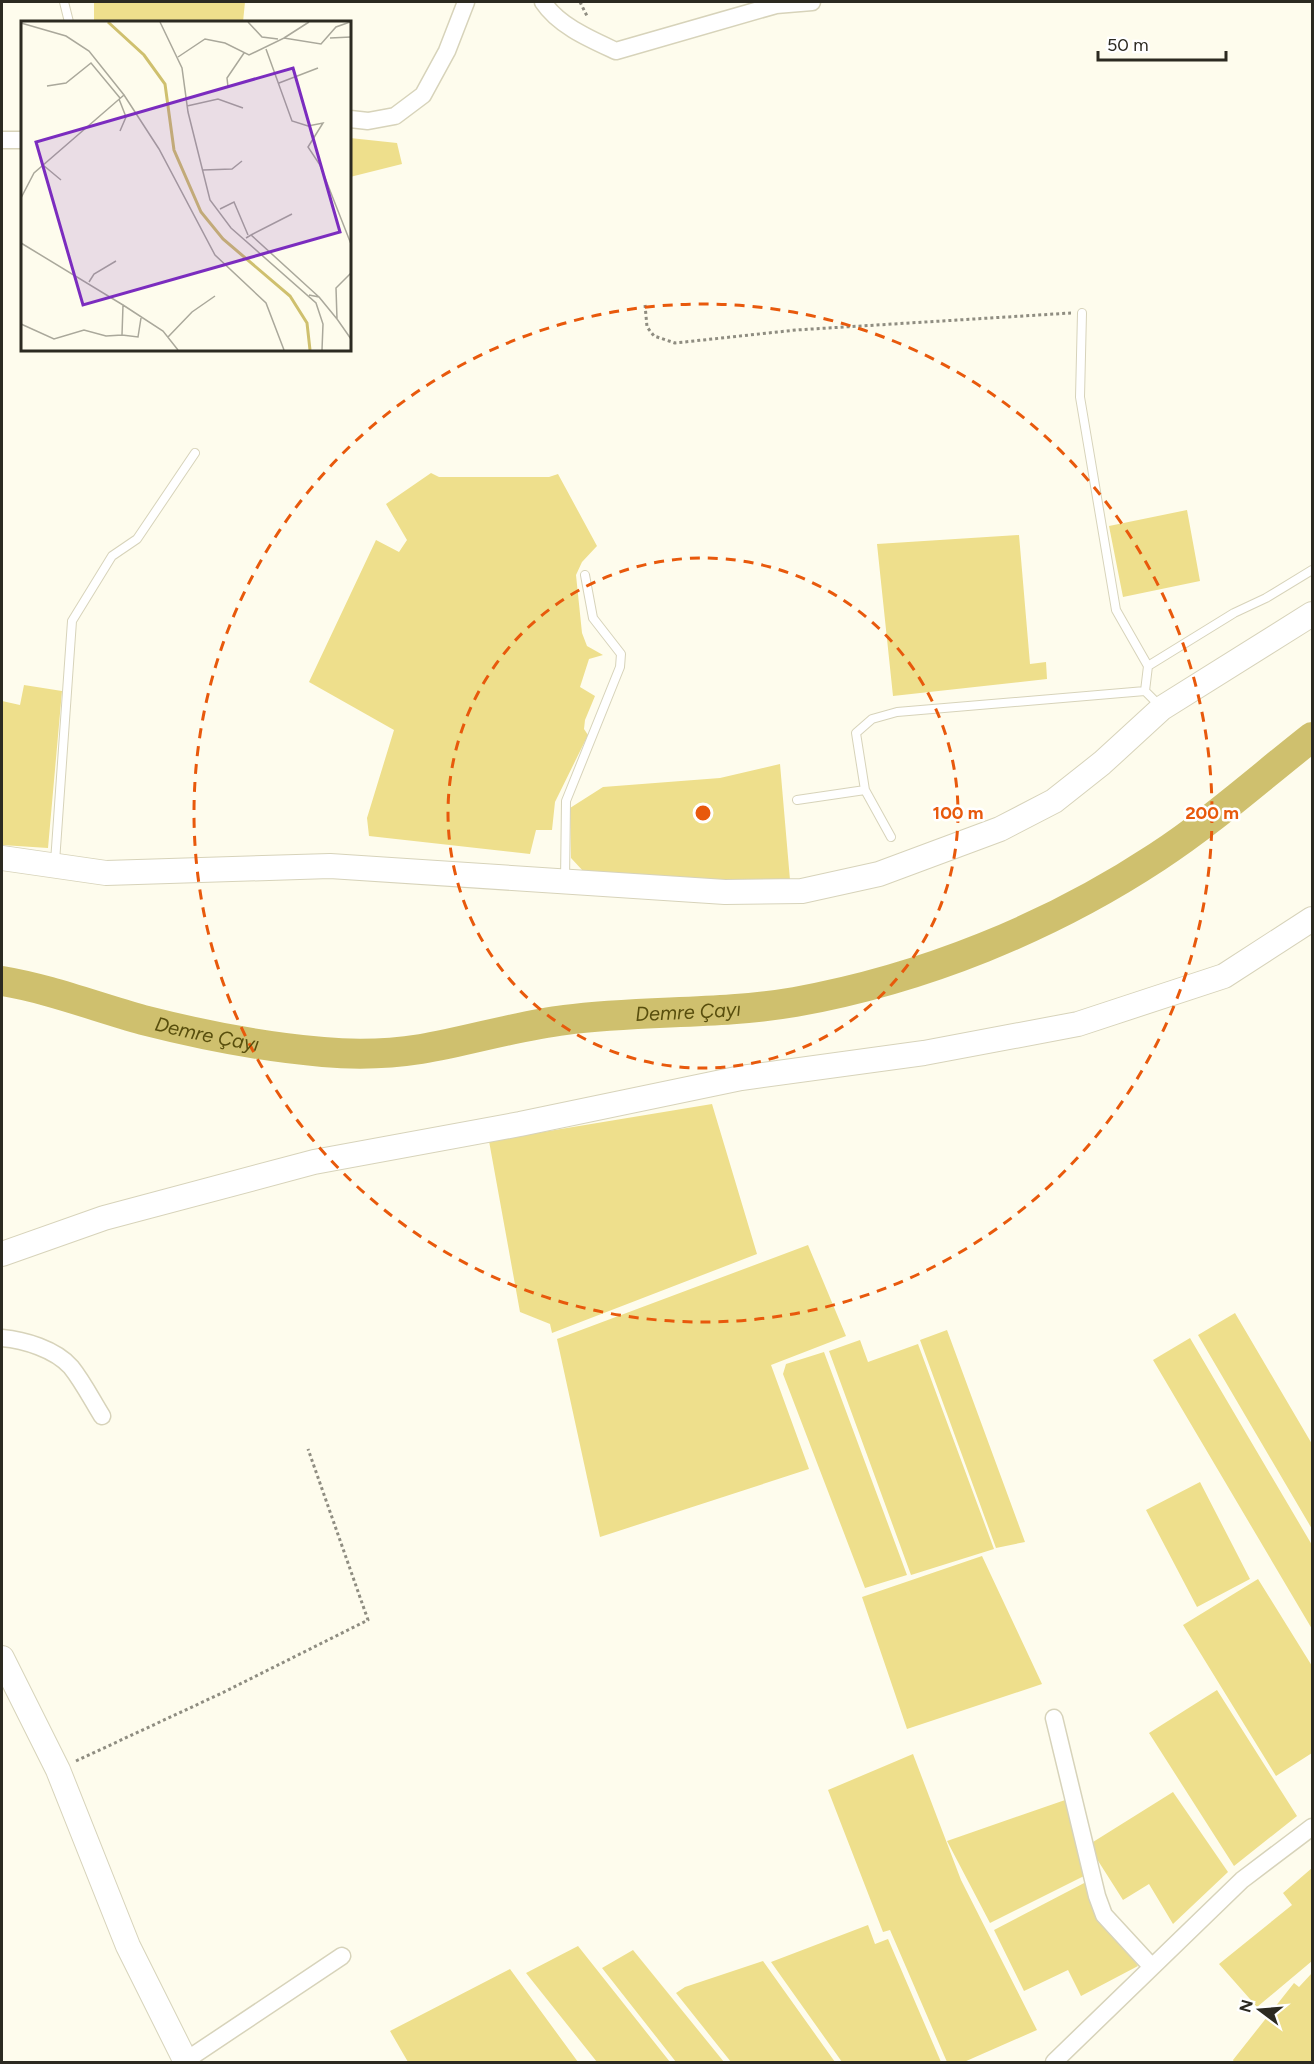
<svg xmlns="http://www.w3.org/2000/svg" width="1314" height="2064" font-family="Figtree,sans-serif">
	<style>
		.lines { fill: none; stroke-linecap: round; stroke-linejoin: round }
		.river { stroke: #cfc06e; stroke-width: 30 }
		.building { fill: #eedf8c }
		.lane-casing { stroke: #d7d3ba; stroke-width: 10 }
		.street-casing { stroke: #d7d3ba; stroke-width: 19 }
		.secondary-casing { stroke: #d7d3ba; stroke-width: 26 }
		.path { stroke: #8f8d81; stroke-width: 3; stroke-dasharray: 3 3; stroke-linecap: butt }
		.lane { stroke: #fff; stroke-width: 8 }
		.street { stroke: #fff; stroke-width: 16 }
		.secondary { stroke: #fff; stroke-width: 24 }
		.ring { fill: none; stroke: #e8590c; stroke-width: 3; stroke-dasharray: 10 8 }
		.labels { text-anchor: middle; stroke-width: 5; stroke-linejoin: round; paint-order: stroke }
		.water-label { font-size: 20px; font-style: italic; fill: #584e0d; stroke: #fff }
		.inset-river { fill: none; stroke: #cfc06e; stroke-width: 3 }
		.inset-road { fill: none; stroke: #aaa89b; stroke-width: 1.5 }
		.view { fill: #7b2cbf; fill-opacity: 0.15; stroke: #7b2cbf; stroke-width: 3 }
		.inset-edge { fill: none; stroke: #2c2a21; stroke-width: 3 }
		.centre { fill: #e8590c; stroke: #fff; stroke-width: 3 }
		.ring-label { font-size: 18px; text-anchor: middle; font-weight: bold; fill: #e8590c; stroke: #fff; stroke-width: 5; stroke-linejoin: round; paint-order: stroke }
	</style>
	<rect width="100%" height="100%" fill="#fefced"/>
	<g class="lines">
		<path class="river" id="s1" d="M 2,981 C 50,989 96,1007 143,1020 C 202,1035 263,1047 323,1052 C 355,1055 389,1054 421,1049 C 469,1041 516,1026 565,1020 C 642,1010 719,1015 795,1002 C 923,979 1049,928 1157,857 C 1212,821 1261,777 1312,737"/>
	</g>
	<path class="building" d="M 94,2 L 245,2 L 243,22 L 94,22 Z
		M 350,138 L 397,143 L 402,164 L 350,177 Z
		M 431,473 L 439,477 L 549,477 L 558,474 L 597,546 L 582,562 L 576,575 L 582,633 L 587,646 L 603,655 L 589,659 L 580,687 L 595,696 L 585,720 L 584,729 L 588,735 L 555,802 L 552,830 L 536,830 L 530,854 L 369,836 L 367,818 L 394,730 L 309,682 L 376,540 L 399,552 L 407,540 L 386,504 Z
		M 1187,510 L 1200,581 L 1123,597 L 1109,526 Z
		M 1019,535 L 1030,664 L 1046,662 L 1047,679 L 893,696 L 877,544 Z
		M 24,685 L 62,691 L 48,848 L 2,845 L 2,701 L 20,705 Z
		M 780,764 L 790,880 L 750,884 L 584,872 L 571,858 L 570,808 L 603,787 L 720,778 Z
		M 712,1104 L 757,1254 L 552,1333 L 550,1324 L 520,1312 L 489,1141 Z
		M 808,1245 L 846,1336 L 771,1365 L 809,1469 L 600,1537 L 557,1339 Z
		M 1235,1313 L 1312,1444 L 1312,1529 L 1198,1335 Z
		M 947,1330 L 1025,1542 L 996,1548 L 920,1340 Z
		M 1190,1338 L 1312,1545 L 1312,1629 L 1153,1360 Z
		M 860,1340 L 868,1362 L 918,1344 L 994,1549 L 911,1575 L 829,1351 Z
		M 824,1352 L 907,1575 L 865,1588 L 783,1374 L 786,1364 Z
		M 1200,1482 L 1250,1579 L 1197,1607 L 1146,1510 Z
		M 982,1556 L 1042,1684 L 907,1729 L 862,1597 Z
		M 1258,1579 L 1312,1666 L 1312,1753 L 1276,1776 L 1183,1625 Z
		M 1217,1690 L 1297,1816 L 1234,1866 L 1149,1733 Z
		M 913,1754 L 961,1880 L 1037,2030 L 964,2062 L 947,2062 L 890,1930 L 883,1932 L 828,1790 Z
		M 1173,1792 L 1228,1872 L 1173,1924 L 1149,1884 L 1123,1900 L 1095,1856 L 1093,1842 Z
		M 1068,1799 L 1086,1875 L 990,1923 L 947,1841 Z
		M 1312,1868 L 1312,1961 L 1257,2007 L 1219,1964 L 1292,1905 L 1283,1893 Z
		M 1088,1881 L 1100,1915 L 1138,1966 L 1081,1996 L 1068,1970 L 1024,1991 L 994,1930 Z
		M 868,1925 L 875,1944 L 888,1939 L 941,2062 L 842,2062 L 771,1962 Z
		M 578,1946 L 670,2062 L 597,2062 L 526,1973 Z
		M 633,1950 L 724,2062 L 676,2062 L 602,1968 Z
		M 763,1961 L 835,2062 L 731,2062 L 676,1993 L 685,1987 Z
		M 510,1969 L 578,2062 L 408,2062 L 390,2031 Z
		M 1312,1973 L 1312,2062 L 1234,2062 L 1233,2060 L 1294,1983 L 1299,1987 Z"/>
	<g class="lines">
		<g class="lane-casing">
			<path id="lane" d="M 64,2 L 69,22
				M 1082,313 L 1080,397 L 1116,610 L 1148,666
				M 1161,707 L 1145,691 L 1148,666 L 1234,613 L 1266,598 L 1312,570
				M 797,800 L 865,790
				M 891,837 L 865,790 L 856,733 L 872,719 L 897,712 L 1145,691
				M 55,862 L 72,621 L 112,556 L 137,539 L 195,453
				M 565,881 L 566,801 L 620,667 L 621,654 L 593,618 L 585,575"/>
		</g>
		<g class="street-casing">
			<path id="street" d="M 543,2 C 559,26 590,39 616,51 L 776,5 L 812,2
				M 350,119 L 368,121 L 395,116 L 423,95 L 447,51 L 466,2
				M 2,140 L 22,140
				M 2,1338 C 24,1340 55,1349 71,1367 C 83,1382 92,1400 102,1416
				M 1054,1718 L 1097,1896 L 1104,1915 L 1152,1967
				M 185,2061 L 342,1956
				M 1054,2062 L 1242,1880 L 1312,1827"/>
		</g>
		<g class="secondary-casing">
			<path id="secondary" d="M 2,858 L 106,873 L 330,866 L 725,892 L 802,891 L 879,874 L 1000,829 L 1054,801 L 1102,763 L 1162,708 L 1312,614
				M 2,1254 L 104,1218 L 314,1162 L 520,1124 L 741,1078 L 924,1053 L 1078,1024 L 1224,976 L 1312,919
				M 2,1658 L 58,1770 L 128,1946 L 186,2062"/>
		</g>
		<path class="path" d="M 580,2 L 588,18
			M 645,305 L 647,327 L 654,336 L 675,343 L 796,330 L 1071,313
			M 76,1761 L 222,1693 L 368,1620 L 308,1449"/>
		<use href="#lane" class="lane"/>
		<use href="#street" class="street"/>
		<use href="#secondary" class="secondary"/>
	</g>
	<g class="ring">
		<circle cx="703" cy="813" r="255"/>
		<circle cx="703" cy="813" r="509"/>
	</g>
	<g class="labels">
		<g class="water-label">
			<text dy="7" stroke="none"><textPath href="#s1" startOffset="698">Demre Çayı</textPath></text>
			<text dy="7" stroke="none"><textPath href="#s1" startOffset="212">Demre Çayı</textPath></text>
		</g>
	</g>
	<g transform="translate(21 21)">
		<rect width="330" height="330" fill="#fefced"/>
		<path class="inset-river" d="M 87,1 L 123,34 L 144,63 L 153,129 L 180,191 L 202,218 L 269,275 L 286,302 L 289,329"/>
		<path class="inset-road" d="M 139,1 L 161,47 L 167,91 L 189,179 L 210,207 L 295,282 L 302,303 L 301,329M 227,1 L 241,16 L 257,18M 0,2 L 45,15 L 68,30 L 103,74 L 13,152 L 0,177M 263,17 L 288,1M 309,17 L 330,16M 245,28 L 271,100 L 287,105 L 302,102 L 287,126 L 299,144 L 330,223M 157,36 L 184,18 L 204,22 L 228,34 L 263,17 L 300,23 L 315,6 L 329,1M 258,62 L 297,47M 26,65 L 45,62 L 70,42 L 99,77M 207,66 L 206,57 L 223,32M 103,74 L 138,128 L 194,234 L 245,282 L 263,329M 98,78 L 105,96 L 99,110M 166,85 L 197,78 L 222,87M 22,144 L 40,159M 182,149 L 211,148 L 221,140M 199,188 L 213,181 L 227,214M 230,214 L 271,193M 225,217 L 230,214 L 298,276M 0,222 L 102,284 L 101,314 L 85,315 L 63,309 L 33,318 L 0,303M 330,252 L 315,267 L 316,298 L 330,318M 68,261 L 73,253 L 95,240M 288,274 L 298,276 L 316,298M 102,284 L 142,310 L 157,329M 101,314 L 117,316 L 120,297M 147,316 L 171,291 L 194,275"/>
		<path class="view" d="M 272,47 L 319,211 L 62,284 L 15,121 Z"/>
		<rect width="330" height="330" class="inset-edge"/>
	</g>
	<circle cx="703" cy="813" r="9" class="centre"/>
	<g class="ring-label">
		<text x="958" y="819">100 m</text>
		<text x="1212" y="819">200 m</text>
	</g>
	<rect width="1314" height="2064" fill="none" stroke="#2c2a21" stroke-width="6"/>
	<g transform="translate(1260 2010) rotate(286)" stroke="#ffffff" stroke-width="4.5" paint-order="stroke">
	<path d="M0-4.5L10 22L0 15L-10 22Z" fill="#2c2a21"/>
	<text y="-9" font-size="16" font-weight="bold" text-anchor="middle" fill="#2c2a21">N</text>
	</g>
	<path d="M1098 51v9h128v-9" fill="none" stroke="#2c2a21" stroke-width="3"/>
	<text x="1107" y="51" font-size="18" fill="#2c2a21" stroke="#ffffff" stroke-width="4.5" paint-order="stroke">50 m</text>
</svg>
